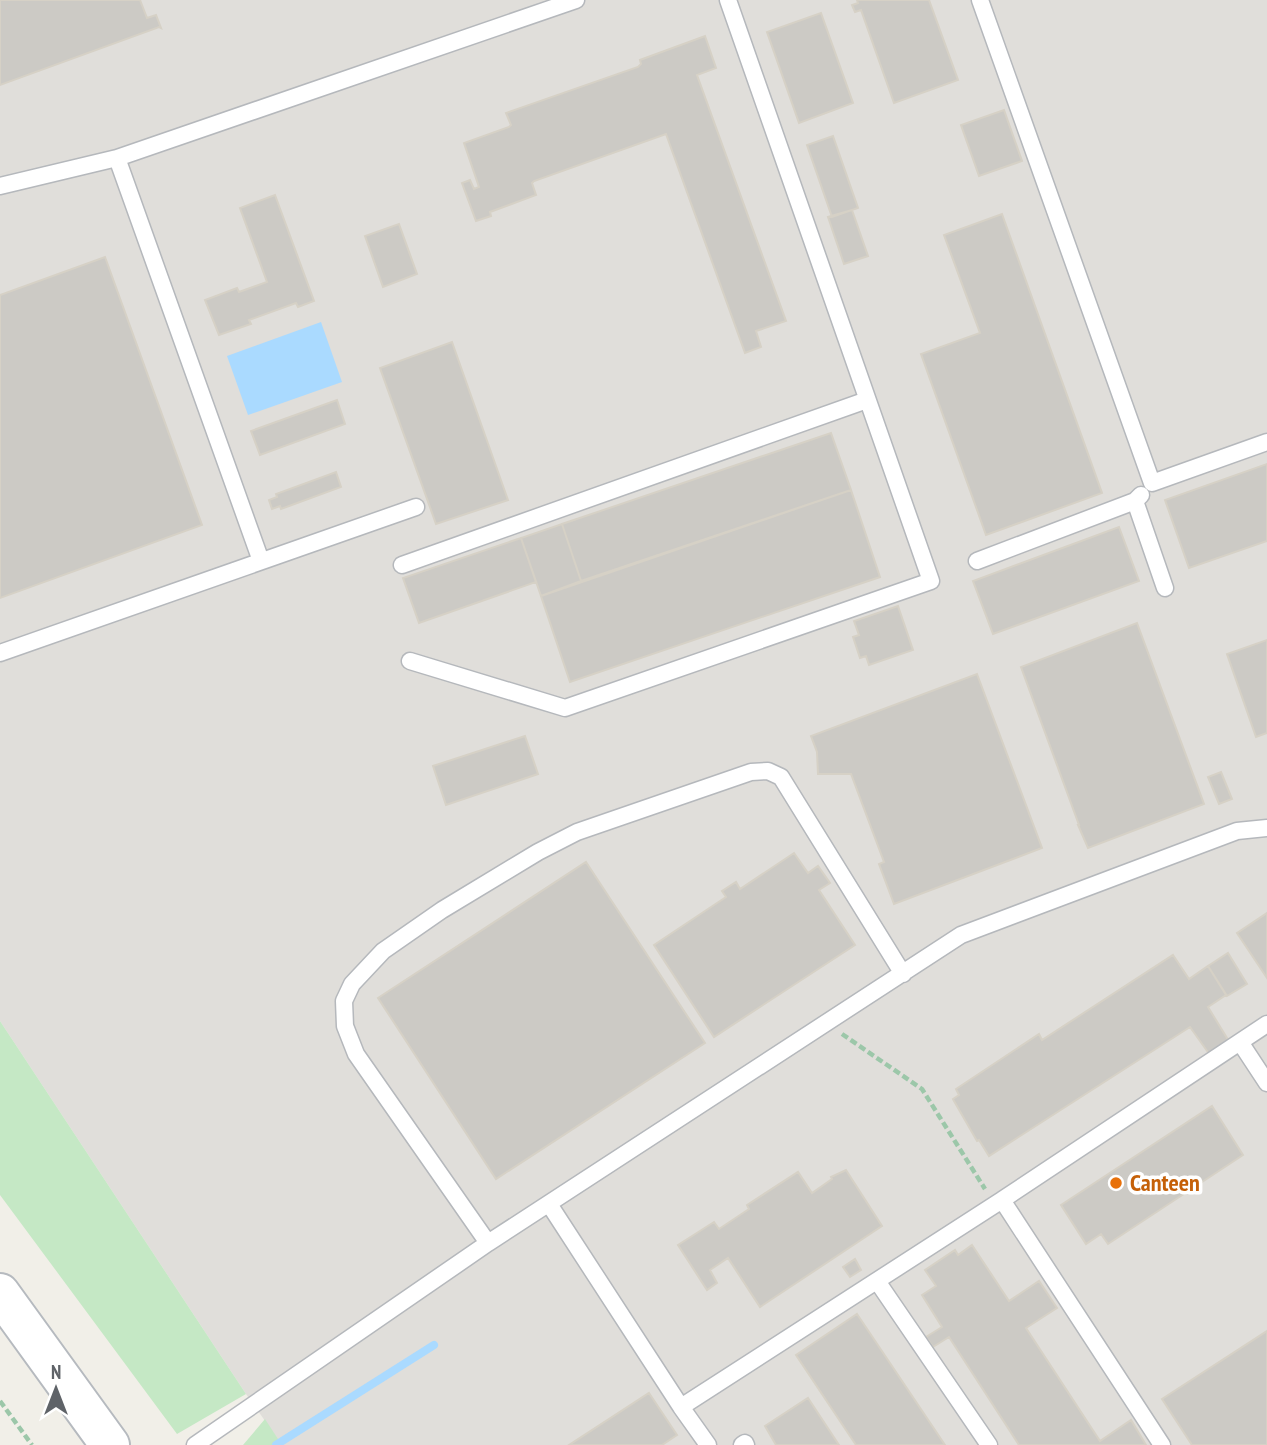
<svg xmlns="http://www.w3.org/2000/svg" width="1267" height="1445" font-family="'PT Sans Narrow',sans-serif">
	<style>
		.industrial { fill: #e0deda }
		.green { fill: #c5e8c5 }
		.water { fill: #aadaff }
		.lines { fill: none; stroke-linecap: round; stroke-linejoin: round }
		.stream { stroke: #aadaff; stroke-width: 8 }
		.building { fill: #cccac5; stroke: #d6d1c6; stroke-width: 2 }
		.lane-casing { stroke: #b5b8bc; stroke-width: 19 }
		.secondary-casing { stroke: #b6babf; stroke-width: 42 }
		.path { stroke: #9cc7a9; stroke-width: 4.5; stroke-dasharray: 7 3.5; stroke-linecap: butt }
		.lane { stroke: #fff; stroke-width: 16 }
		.secondary { stroke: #fff; stroke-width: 38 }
		.food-dot { fill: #e8710a; stroke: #fff; stroke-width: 2.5 }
		.labels { text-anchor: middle; stroke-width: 7; stroke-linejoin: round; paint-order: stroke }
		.food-label { font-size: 24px; font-weight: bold; fill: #c56008; stroke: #fff; text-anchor: start }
	</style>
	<rect width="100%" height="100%" fill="#f1efe8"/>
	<path class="industrial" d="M 0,0 L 1267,0 L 1267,1445 L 282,1445 L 246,1394 L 0,1021 Z"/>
	<path class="green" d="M 0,1021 L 246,1394 L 177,1434 L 0,1195 Z
		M 265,1419 L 282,1445 L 243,1445 Z"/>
	<path class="water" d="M 321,322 L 342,382 L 248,415 L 227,356 Z"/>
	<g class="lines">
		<path class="stream" d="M 276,1445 L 434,1345"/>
	</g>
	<path class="building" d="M 0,0 L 140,0 L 147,18 L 156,15 L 161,28 L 159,27 L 0,85 Z
		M 857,0 L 929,0 L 958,80 L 894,103 L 861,10 L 855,12 L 852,5 L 858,3 Z
		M 821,13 L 853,103 L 799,123 L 767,32 Z
		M 705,36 L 716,68 L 697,75 L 786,321 L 756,331 L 761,347 L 745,353 L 666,134 L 534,181 L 532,183 L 536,195 L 490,212 L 491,216 L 476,221 L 462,183 L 470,180 L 474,189 L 479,187 L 464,143 L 509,127 L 511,125 L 506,113 L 638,67 L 641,64 L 640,60 Z
		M 1004,110 L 1022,161 L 979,176 L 961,125 Z
		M 833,136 L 858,208 L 832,217 L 807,145 Z
		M 275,195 L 314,301 L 298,307 L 296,303 L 249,320 L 251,324 L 219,335 L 205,300 L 237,288 L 239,292 L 267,282 L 240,208 Z
		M 852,210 L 868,256 L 844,264 L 828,217 Z
		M 1002,214 L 1102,493 L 986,535 L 921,354 L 980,333 L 944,235 Z
		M 399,224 L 417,274 L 383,287 L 365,236 Z
		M 105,257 L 202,525 L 0,598 L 0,295 Z
		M 452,342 L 508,500 L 436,524 L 380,368 Z
		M 337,400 L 345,424 L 260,455 L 251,431 Z
		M 831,433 L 851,490 L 581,581 L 562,524 Z
		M 1267,464 L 1267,541 L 1189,568 L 1165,500 Z
		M 336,472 L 341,487 L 281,509 L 280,506 L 272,509 L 269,500 L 277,497 L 276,494 Z
		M 851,490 L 880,577 L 570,682 L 541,596 Z
		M 562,524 L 581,581 L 541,596 L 521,538 Z
		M 1119,527 L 1139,581 L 993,634 L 973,581 Z
		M 521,538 L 536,582 L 419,623 L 403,578 Z
		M 898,606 L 913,650 L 869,665 L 866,656 L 860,658 L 853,637 L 859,635 L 854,621 Z
		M 1137,623 L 1204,804 L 1088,848 L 1078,825 L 1079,825 L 1021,667 Z
		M 1267,640 L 1267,733 L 1256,737 L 1227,654 Z
		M 977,674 L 1042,848 L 894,904 L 879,864 L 884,862 L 851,774 L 818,774 L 817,752 L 811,736 Z
		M 525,736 L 538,774 L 446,805 L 433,766 Z
		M 1221,772 L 1232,799 L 1219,804 L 1208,777 Z
		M 794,853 L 808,873 L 818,866 L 830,883 L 819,890 L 855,945 L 714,1037 L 654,945 L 726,897 L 722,891 L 736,882 L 740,889 Z
		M 586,862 L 705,1043 L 496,1179 L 378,998 Z
		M 1267,913 L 1267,978 L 1237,933 Z
		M 1228,953 L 1247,984 L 1227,996 L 1208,966 Z
		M 1173,955 L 1189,979 L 1208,966 L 1226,995 L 1208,1007 L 1230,1043 L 1210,1055 L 1190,1027 L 989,1156 L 979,1140 L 977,1141 L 954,1101 L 953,1099 L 959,1095 L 956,1089 L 1039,1034 L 1042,1040 Z
		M 1212,1106 L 1243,1155 L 1108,1244 L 1101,1234 L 1086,1244 L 1061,1205 Z
		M 846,1170 L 882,1226 L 760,1307 L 728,1258 L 710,1270 L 717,1283 L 707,1290 L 678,1245 L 714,1222 L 719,1229 L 749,1209 L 747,1205 L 798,1172 L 812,1193 L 832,1179 L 831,1177 Z
		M 972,1245 L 1009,1301 L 1039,1281 L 1057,1308 L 1026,1328 L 1100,1441 L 1131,1420 L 1146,1445 L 1019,1445 L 949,1337 L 933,1347 L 926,1337 L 942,1327 L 922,1295 L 936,1286 L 925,1270 L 955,1250 L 958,1255 Z
		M 855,1259 L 861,1270 L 850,1277 L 843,1267 Z
		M 857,1314 L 945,1445 L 856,1445 L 796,1355 Z
		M 1267,1331 L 1267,1445 L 1192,1445 L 1162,1399 Z
		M 649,1393 L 677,1435 L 662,1445 L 569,1445 Z
		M 808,1398 L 839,1445 L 776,1445 L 765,1426 Z"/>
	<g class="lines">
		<g class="lane-casing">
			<path id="lane" d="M 980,0 L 1152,483 L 1267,442
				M 117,158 L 261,561
				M 0,186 L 117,158 L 576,0
				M 1141,495 L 1135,501 L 1165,588
				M 977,561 L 1135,501
				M 402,565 L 867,400
				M 0,653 L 416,507
				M 410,661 L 565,708 L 931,581 L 728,0
				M 1240,1042 L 1267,1083
				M 549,1204 L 681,1407 L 1002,1200
				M 488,1243 L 356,1054 L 345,1026 L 344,1001 L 352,984 L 383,951 L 442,910 L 538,852 L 577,832 L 751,772 L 768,771 L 781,777 L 903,974
				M 877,1281 L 989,1445
				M 681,1407 L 708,1445
				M 195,1445 L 488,1243 L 961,935 L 1237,831 L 1267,828
				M 742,1445 L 745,1443 L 746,1445
				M 1162,1445 L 1002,1200 L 1267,1024"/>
		</g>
		<g class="secondary-casing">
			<path id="secondary" d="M 0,1293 L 110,1445"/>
		</g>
		<path class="path" d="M 842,1034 L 922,1089 L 985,1189
			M 0,1401 L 32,1445"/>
		<use href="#lane" class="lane"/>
		<use href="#secondary" class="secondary"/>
	</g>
	<circle class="food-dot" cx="1116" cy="1183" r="7"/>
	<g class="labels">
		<g class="food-label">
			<text x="1130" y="1191">Canteen</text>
		</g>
	</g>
	<g transform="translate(56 1389)" stroke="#ffffff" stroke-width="5" paint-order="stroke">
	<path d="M0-5L12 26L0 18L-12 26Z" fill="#5f6368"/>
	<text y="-10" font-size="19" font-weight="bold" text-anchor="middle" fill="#5f6368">N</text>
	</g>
</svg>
